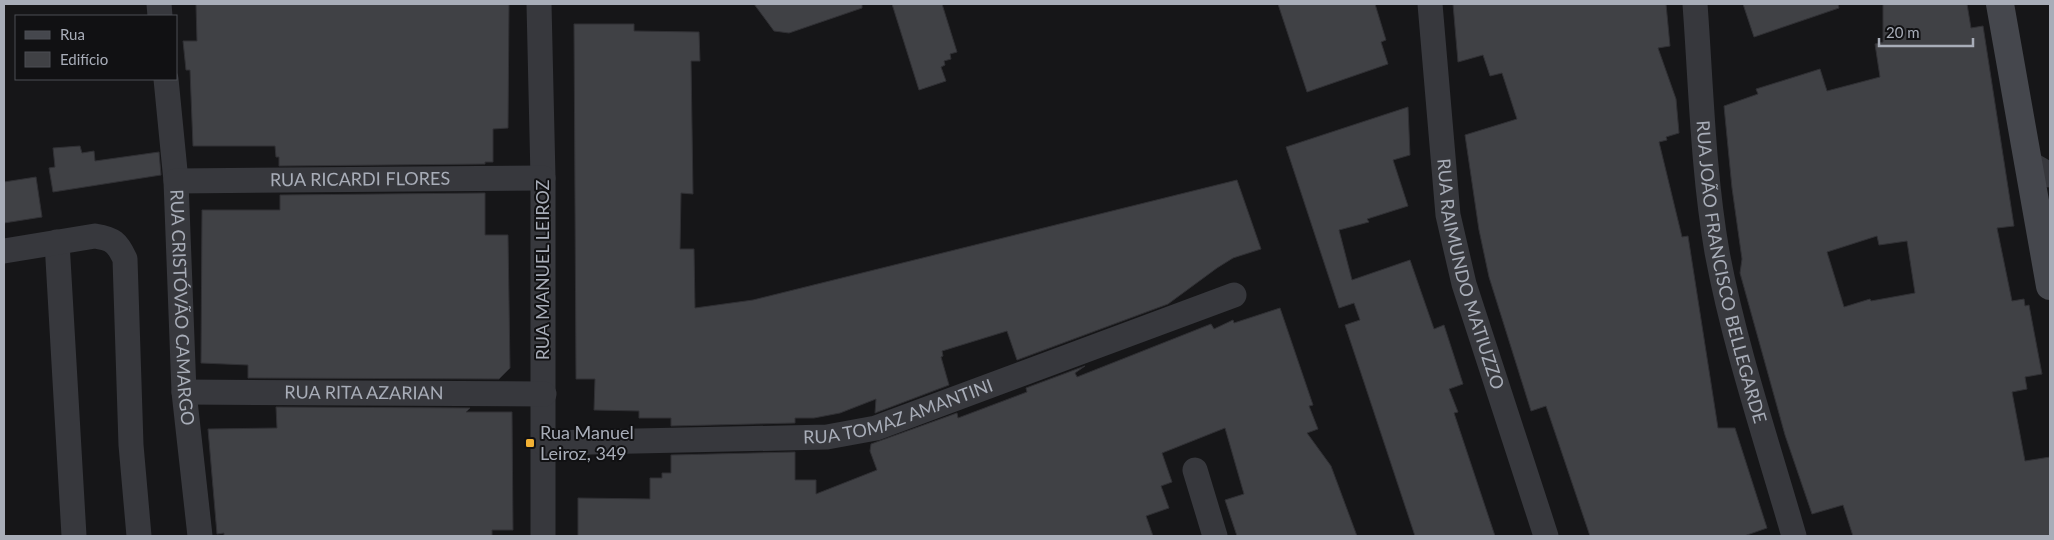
<svg xmlns="http://www.w3.org/2000/svg" width="2054" height="540" font-family="Lato,sans-serif">
	<style>
		.building { fill: #404145; stroke: #303034; fill-rule: evenodd }
		.lines { fill: none; stroke-linecap: round; stroke-linejoin: round }
		.street { stroke: #37383d; stroke-width: 25 }
		.secondary { stroke: #45474d; stroke-width: 28 }
		.poi-dot { fill: #f2b134; stroke: #111113; stroke-width: 2 }
		.labels { text-anchor: middle; stroke-width: 4; stroke-linejoin: round; paint-order: stroke }
		.street-label { font-size: 18px; fill: #a8adb8; stroke: #111113 }
		.poi-label { font-size: 18px; fill: #a8adb8; stroke: #111113; text-anchor: start }
	</style>
	<rect width="100%" height="100%" fill="#161618"/>
	<path class="building" d="M 196,4 L 509,4 L 508,128 L 493,129 L 493,162 L 485,162 L 485,164 L 279,166 L 279,157 L 276,157 L 275,146 L 193,146 L 190,70 L 186,70 L 183,41 L 197,41 Z
		M 754,4 L 862,4 L 862,8 L 789,33 L 774,31 Z
		M 892,4 L 942,4 L 957,52 L 950,54 L 951,59 L 944,61 L 945,65 L 941,67 L 946,81 L 919,90 Z
		M 1278,4 L 1375,4 L 1386,40 L 1381,42 L 1388,64 L 1307,92 Z
		M 1453,4 L 1666,4 L 1670,46 L 1658,48 L 1676,99 L 1679,133 L 1666,137 L 1667,140 L 1659,142 L 1682,237 L 1688,236 L 1718,428 L 1735,428 L 1767,528 L 1744,536 L 1590,536 L 1546,406 L 1531,411 L 1489,277 L 1479,230 L 1465,135 L 1517,119 L 1502,73 L 1490,76 L 1483,55 L 1458,62 Z
		M 1743,4 L 1838,4 L 1839,8 L 1754,37 Z
		M 1883,4 L 1967,4 L 1971,28 L 1983,26 L 2014,226 L 1997,228 L 2012,301 L 2024,299 L 2025,306 L 2029,305 L 2042,374 L 2025,377 L 2027,389 L 2012,392 L 2025,461 L 2050,457 L 2050,536 L 1853,536 L 1843,505 L 1812,514 L 1785,435 L 1740,273 L 1742,259 L 1732,188 L 1724,106 L 1758,94 L 1756,89 L 1820,69 L 1827,91 L 1880,77 L 1875,44 L 1883,42 ZM 1877,236 L 1879,245 L 1907,241 L 1915,293 L 1871,301 L 1870,299 L 1844,307 L 1827,252 Z
		M 574,24 L 634,24 L 634,31 L 699,32 L 700,61 L 691,61 L 693,194 L 681,193 L 680,249 L 694,249 L 695,308 L 753,300 L 1237,180 L 1261,249 L 1233,258 L 1217,268 L 1168,304 L 1017,360 L 1007,331 L 942,351 L 943,356 L 941,357 L 949,385 L 875,413 L 876,399 L 840,413 L 814,418 L 795,418 L 795,423 L 671,426 L 671,418 L 639,418 L 639,411 L 594,410 L 595,379 L 576,379 Z
		M 1408,107 L 1410,155 L 1393,160 L 1408,206 L 1367,219 L 1369,222 L 1339,230 L 1352,280 L 1410,260 L 1434,329 L 1444,325 L 1463,384 L 1449,389 L 1458,412 L 1454,413 L 1495,536 L 1415,536 L 1345,325 L 1360,320 L 1354,303 L 1339,308 L 1286,147 Z
		M 80,146 L 82,153 L 94,151 L 95,161 L 159,152 L 161,175 L 53,192 L 49,168 L 55,167 L 53,148 Z
		M 36,177 L 42,217 L 4,223 L 4,182 Z
		M 485,193 L 485,235 L 508,235 L 510,368 L 499,379 L 248,378 L 248,365 L 201,363 L 202,210 L 280,210 L 280,195 Z
		M 1280,308 L 1313,405 L 1309,406 L 1318,429 L 1307,433 L 1331,466 L 1357,536 L 1237,536 L 1225,500 L 1244,494 L 1225,428 L 1162,453 L 1172,482 L 1161,486 L 1169,508 L 1146,516 L 1153,536 L 578,536 L 578,498 L 650,499 L 650,478 L 662,478 L 662,473 L 671,473 L 671,455 L 795,452 L 795,480 L 816,480 L 816,494 L 877,470 L 870,451 L 871,444 L 957,413 L 958,418 L 1027,392 L 1026,388 L 1085,366 L 1075,373 L 1077,377 L 1211,324 L 1214,329 L 1233,320 L 1234,323 Z
		M 276,407 L 470,408 L 466,412 L 512,412 L 513,530 L 492,530 L 492,536 L 224,536 L 224,533 L 217,534 L 208,429 L 277,428 Z"/>
	<g class="lines">
		<g class="street">
			<path d="M 159,4 L 160,16"/>
			<path d="M 539,4 L 543,178 L 543,536"/>
			<path id="s1" d="M 1430,4 L 1448,215 L 1464,284 L 1546,536"/>
			<path id="s2" d="M 1695,4 C 1701,85 1703,172 1717,252 C 1735,348 1767,442 1794,536"/>
			<path id="s3" d="M 166,79 L 176,181 L 184,392 L 200,536"/>
			<path d="M 2027,162 L 2050,175"/>
			<path id="s4" d="M 176,181 L 543,178"/>
			<path d="M 57,242 L 74,536"/>
			<path d="M 4,251 L 95,236 C 113,239 117,242 125,259 L 131,445 L 139,536"/>
			<path id="s5" d="M 184,392 L 544,394"/>
			<path id="s6" d="M 544,443 L 827,437 L 876,428 L 1234,295"/>
			<path d="M 1195,470 L 1215,536"/>
		</g>
		<path class="secondary" d="M 2000,4 L 2050,286"/>
	</g>
	<rect class="poi-dot" x="525" y="438" width="10" height="10" rx="2.5"/>
	<g class="labels">
		<g class="street-label">
			<text dy="6" stroke="none"><textPath href="#s4" startOffset="184">RUA RICARDI FLORES</textPath></text>
			<text transform="translate(543 270) rotate(-90)" y="6">RUA MANUEL LEIROZ</text>
			<text dy="6" stroke="none"><textPath href="#s2" startOffset="271">RUA JOÃO FRANCISCO BELLEGARDE</textPath></text>
			<text dy="6" stroke="none"><textPath href="#s1" startOffset="274">RUA RAIMUNDO MATIUZZO</textPath></text>
			<text dy="6" stroke="none"><textPath href="#s3" startOffset="229">RUA CRISTÓVÃO CAMARGO</textPath></text>
			<text dy="6" stroke="none"><textPath href="#s5" startOffset="180">RUA RITA AZARIAN</textPath></text>
			<text dy="6" stroke="none"><textPath href="#s6" startOffset="358">RUA TOMAZ AMANTINI</textPath></text>
		</g>
		<g class="poi-label">
			<text x="540" y="439">Rua Manuel<tspan x="540" dy="21">Leiroz, 349</tspan></text>
		</g>
	</g>
	<rect width="2054" height="540" fill="none" stroke="#a8adb8" stroke-width="10"/>
	<rect x="15" y="15" width="162" height="65" fill="#111113" stroke="#4d4f55"/>
	<rect x="25" y="31" width="25" height="8" fill="#45474d" stroke="#4d4f55"/>
	<text x="60" y="40" font-size="15" fill="#a8adb8">Rua</text>
	<rect x="25" y="52" width="25" height="15" fill="#404145" stroke="#4d4f55"/>
	<text x="60" y="65" font-size="15" fill="#a8adb8">Edifício</text>
	<path d="M1879 38v8h94v-8" fill="none" stroke="#a8adb8" stroke-width="2.5"/>
	<text x="1886" y="38" font-size="15" fill="#a8adb8" stroke="#111113" stroke-width="4" paint-order="stroke">20 m</text>
</svg>
